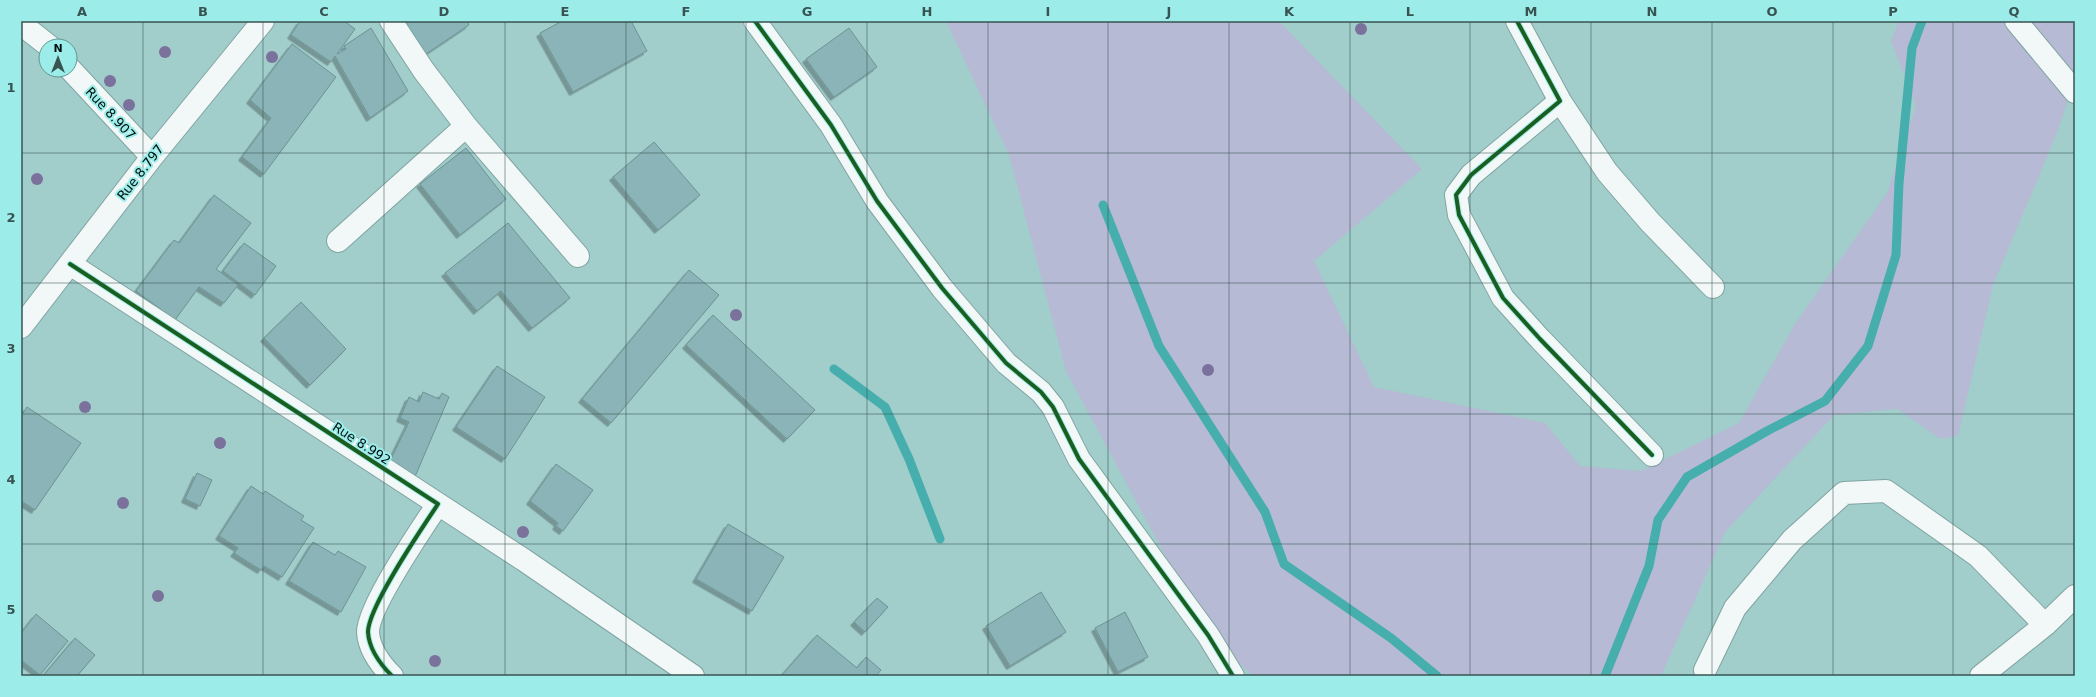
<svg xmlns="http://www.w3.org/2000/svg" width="2096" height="697" font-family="'DejaVu Sans',sans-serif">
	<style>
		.green { fill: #b6bad4 }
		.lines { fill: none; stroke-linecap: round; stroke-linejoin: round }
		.stream { stroke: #46aeac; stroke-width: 9 }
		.building { fill: #8ab4b7; stroke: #6e9293; filter: url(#shadow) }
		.minor-casing { stroke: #80a4a2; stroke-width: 24 }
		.minor { stroke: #f1f8f7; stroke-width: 22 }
		.cycleway-casing { stroke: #9cede9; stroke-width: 6 }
		.cycleway { stroke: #1b5e20; stroke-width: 4 }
		.tree { fill: #7a719c }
		.grid { fill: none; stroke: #385351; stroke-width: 1; stroke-opacity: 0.55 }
		.labels { text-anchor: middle; stroke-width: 4; stroke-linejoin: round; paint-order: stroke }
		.street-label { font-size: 13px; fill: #001110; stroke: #9cede9 }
		.neatline { fill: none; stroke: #385351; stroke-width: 1.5 }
		.grid-label { font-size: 13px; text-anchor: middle; font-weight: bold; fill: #385351 }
	</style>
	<defs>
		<filter id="shadow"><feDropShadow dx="-3.5" dy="3.5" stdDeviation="0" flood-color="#0004"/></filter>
	</defs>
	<rect width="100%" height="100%" fill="#a1cdcb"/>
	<path class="green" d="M 946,21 L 1279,21 L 1422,169 L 1314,261 L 1374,387 L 1545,423 L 1580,466 L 1641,471 L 1739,423 L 1795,324 L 1887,193 L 1916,106 L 1891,41 L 1899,21 L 2075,21 L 2075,79 L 2057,133 L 1993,285 L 1958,436 L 1940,439 L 1898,409 L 1834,415 L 1725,532 L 1661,676 L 1253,676 L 1208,635 L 1066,371 L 1009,155 Z"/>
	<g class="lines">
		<path class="stream" d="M 1103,205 L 1159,346 L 1265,512 L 1284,564 L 1391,638 L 1437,676
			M 834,369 L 885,407 L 909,459 L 940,539
			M 1605,676 L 1649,566 L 1658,520 L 1687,477 L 1767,431 L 1825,401 L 1868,346 L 1896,255 L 1899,183 L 1912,48 L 1922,21"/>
	</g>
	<path class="building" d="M 300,21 L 344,21 L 355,29 L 337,54 L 346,49 L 344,46 L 371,28 L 408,91 L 370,118 L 335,56 L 331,62 L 291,35 Z
		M 403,21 L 467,21 L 469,25 L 426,54 Z
		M 562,21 L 631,21 L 647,51 L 573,92 L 540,33 Z
		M 849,28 L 877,67 L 834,97 L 806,59 Z
		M 292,44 L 336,77 L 264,174 L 242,157 L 271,118 L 250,100 Z
		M 654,142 L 700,195 L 658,230 L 613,177 Z
		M 466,148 L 506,199 L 460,235 L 420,184 Z
		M 214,195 L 251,223 L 216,269 L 238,285 L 224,303 L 199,287 L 175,320 L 136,291 L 174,240 L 179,243 Z
		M 508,223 L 570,298 L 532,328 L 501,291 L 477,311 L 445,273 Z
		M 244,243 L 276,266 L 255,295 L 223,271 Z
		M 689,270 L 719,295 L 611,423 L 582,399 Z
		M 301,302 L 346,349 L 310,385 L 264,338 Z
		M 713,315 L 815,410 L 787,439 L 686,345 Z
		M 497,366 L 545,397 L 505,459 L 456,427 Z
		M 423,392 L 439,399 L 442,393 L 449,397 L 414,479 L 387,467 L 409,422 L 400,418 L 409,397 L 419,402 Z
		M 27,407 L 81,443 L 35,510 L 21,501 L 21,416 Z
		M 556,464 L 593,490 L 563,531 L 556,526 L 558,523 L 530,501 Z
		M 197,473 L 212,480 L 200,506 L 185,499 Z
		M 251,486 L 263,494 L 265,491 L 304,516 L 301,520 L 314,528 L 282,577 L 264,566 L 261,570 L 248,562 L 234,553 L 238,548 L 219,536 Z
		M 728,524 L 784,557 L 752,611 L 696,579 Z
		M 313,542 L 335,555 L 338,551 L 366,567 L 341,612 L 289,581 Z
		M 1041,592 L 1066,632 L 1010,666 L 986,626 Z
		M 877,598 L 888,607 L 865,632 L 854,622 Z
		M 1125,612 L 1148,657 L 1118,672 L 1095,628 Z
		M 36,614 L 68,641 L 40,675 L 21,660 L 21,633 Z
		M 817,635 L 857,668 L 866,657 L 881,670 L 876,676 L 781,676 Z
		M 75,638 L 95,655 L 77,676 L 43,676 Z"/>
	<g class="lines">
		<g class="minor-casing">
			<path id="minor" d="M 391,21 L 424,71 L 466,126 L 578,256
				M 755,21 L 831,125 L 877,201 L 942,288 L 1006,363 L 1041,392 L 1053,407 L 1079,459 L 1208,635 L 1233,676
				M 1517,21 L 1560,101 L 1471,175 L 1456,195 L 1459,215 L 1503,298 L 1540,339 L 1652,455
				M 2016,21 L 2075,92
				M 21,24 L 49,46
				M 70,69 L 152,157
				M 1560,101 L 1607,172 L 1650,222 L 1713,287
				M 338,241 L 466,126
				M 70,264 L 438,504 C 422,528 368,607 368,632 C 369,650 380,664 392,676
				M 21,327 L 152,157 L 263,21
				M 438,504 L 524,560 L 693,676
				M 1705,670 L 1735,608 L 1792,540 L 1844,493 L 1886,491 L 1978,556 L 2045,625
				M 1981,676 L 2045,625 L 2075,596"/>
		</g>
		<use href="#minor" class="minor"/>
		<g class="cycleway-casing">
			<path id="cycleway" d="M 755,21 L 831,125 L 877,201 L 942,288 L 1006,363 L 1041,392 L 1053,407 L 1079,459 L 1208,635 L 1233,676
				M 1517,21 L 1560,101 L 1471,175 L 1456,195 L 1459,215 L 1503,298 L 1540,339 L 1652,455
				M 70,264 L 438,504 C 422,528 368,607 368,632 C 369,650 380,664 392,676"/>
		</g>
		<use href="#cycleway" class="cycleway"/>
	</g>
	<g class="tree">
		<circle cx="1361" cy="29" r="6"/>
		<circle cx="165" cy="52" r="6"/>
		<circle cx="272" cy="57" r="6"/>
		<circle cx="110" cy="81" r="6"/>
		<circle cx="129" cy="105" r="6"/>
		<circle cx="37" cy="179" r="6"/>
		<circle cx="736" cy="315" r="6"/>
		<circle cx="1208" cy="370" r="6"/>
		<circle cx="85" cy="407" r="6"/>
		<circle cx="220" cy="443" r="6"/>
		<circle cx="123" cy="503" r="6"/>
		<circle cx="523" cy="532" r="6"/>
		<circle cx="158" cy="596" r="6"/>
		<circle cx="435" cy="661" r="6"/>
	</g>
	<path class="grid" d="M 143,21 L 143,676M 263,21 L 263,676M 384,21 L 384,676M 505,21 L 505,676M 626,21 L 626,676M 746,21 L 746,676M 867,21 L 867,676M 988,21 L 988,676M 1108,21 L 1108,676M 1229,21 L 1229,676M 1350,21 L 1350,676M 1470,21 L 1470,676M 1591,21 L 1591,676M 1712,21 L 1712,676M 1833,21 L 1833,676M 1953,21 L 1953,676M 21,153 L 2075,153M 21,283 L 2075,283M 21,414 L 2075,414M 21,544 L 2075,544"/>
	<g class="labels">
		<g class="street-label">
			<text transform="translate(111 113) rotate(47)" y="5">Rue 8.907</text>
			<text transform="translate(140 172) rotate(-52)" y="5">Rue 8.797</text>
			<text transform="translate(362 443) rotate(33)" y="5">Rue 8.992</text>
		</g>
	</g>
	<rect width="2096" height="697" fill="none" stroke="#9cede9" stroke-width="44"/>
	<g transform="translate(58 58)"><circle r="19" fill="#9cede9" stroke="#5e9592"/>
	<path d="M0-3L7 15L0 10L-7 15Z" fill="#385351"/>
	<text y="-6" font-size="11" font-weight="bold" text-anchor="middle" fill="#001110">N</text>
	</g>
	<rect x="22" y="22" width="2052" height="653" class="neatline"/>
	<g class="grid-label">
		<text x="82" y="16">A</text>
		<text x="203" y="16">B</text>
		<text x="324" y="16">C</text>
		<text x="444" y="16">D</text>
		<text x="565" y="16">E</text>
		<text x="686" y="16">F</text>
		<text x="807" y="16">G</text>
		<text x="927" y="16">H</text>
		<text x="1048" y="16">I</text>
		<text x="1169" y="16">J</text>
		<text x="1289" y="16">K</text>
		<text x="1410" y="16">L</text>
		<text x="1531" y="16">M</text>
		<text x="1652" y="16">N</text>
		<text x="1772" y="16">O</text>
		<text x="1893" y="16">P</text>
		<text x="2014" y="16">Q</text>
		<text x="11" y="92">1</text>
		<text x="11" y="222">2</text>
		<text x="11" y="353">3</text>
		<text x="11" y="484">4</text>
		<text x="11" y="614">5</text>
	</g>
</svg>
